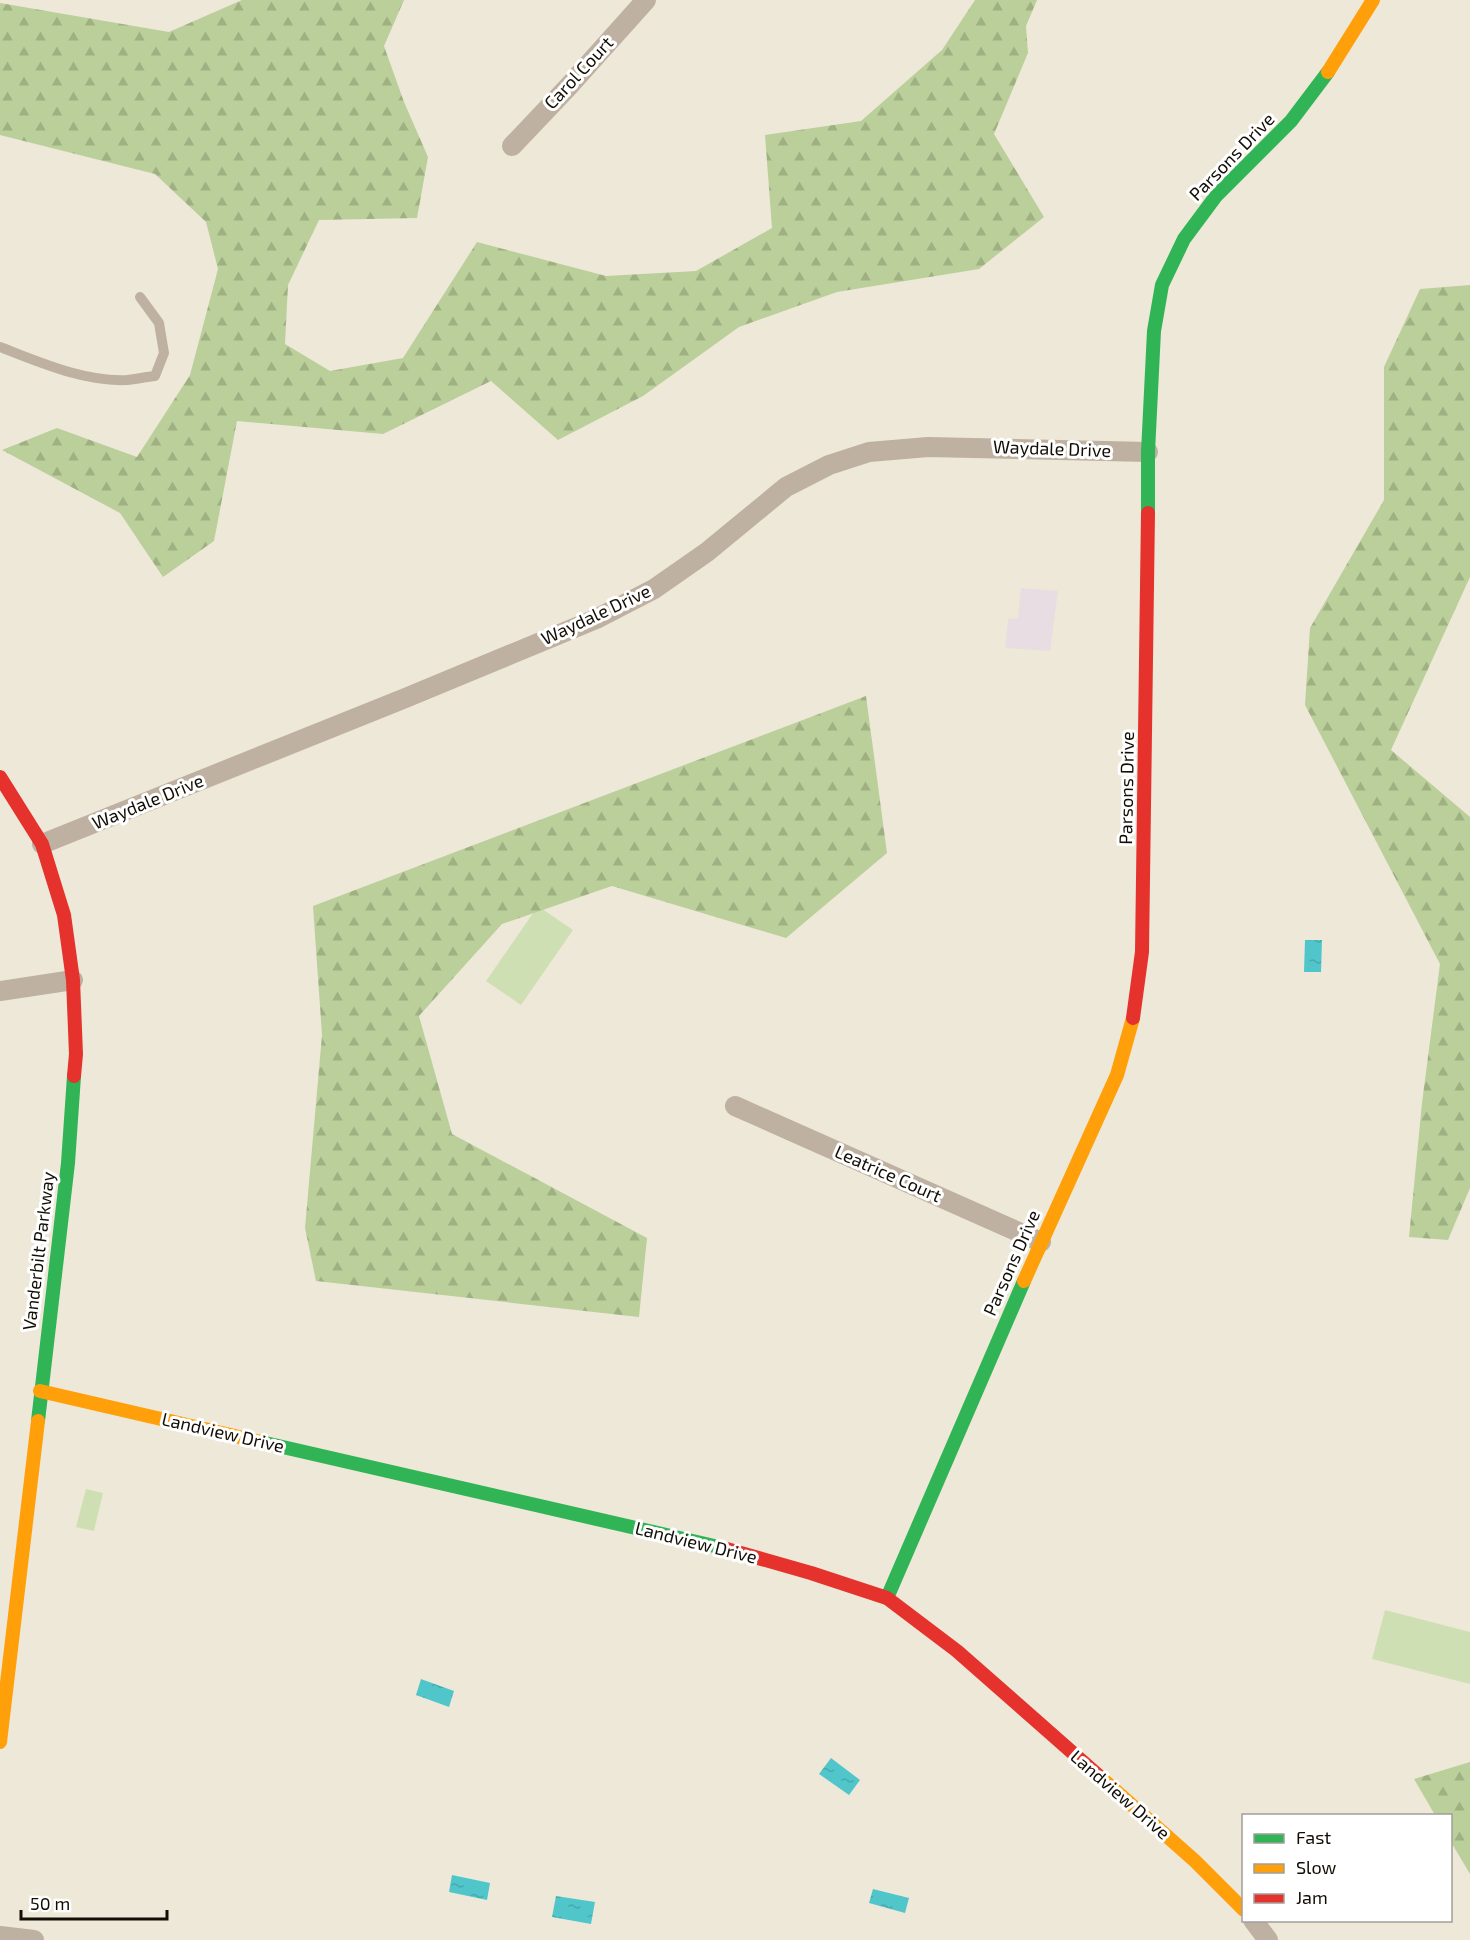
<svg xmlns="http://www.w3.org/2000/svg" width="1470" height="1940" font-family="'Exo 2',sans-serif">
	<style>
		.green { fill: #cfdfb4 }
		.forest { fill: url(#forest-firs) }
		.water { fill: url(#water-ripples) }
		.building { fill: #e7dde2 }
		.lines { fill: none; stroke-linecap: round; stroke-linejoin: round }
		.lane { stroke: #beb1a1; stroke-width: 10 }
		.street { stroke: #beb1a1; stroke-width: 20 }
		.fast { stroke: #30b455; stroke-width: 14 }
		.slow { stroke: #ff9f0a; stroke-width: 14 }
		.jam { stroke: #e5322d; stroke-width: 14 }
		.labels { text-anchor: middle; stroke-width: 6; stroke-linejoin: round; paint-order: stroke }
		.street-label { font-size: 18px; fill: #120e05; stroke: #fff }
	</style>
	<defs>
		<pattern id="forest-firs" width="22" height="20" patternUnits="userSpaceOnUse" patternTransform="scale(1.5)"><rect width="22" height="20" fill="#bacf9a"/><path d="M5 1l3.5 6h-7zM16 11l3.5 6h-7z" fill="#9fb183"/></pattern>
		<pattern id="water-ripples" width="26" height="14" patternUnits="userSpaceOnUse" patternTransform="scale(1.5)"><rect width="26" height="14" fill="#50c6cb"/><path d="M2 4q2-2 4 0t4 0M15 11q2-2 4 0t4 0" fill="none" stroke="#45a9ad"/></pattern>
	</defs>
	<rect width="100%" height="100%" fill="#eee8d8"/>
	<path class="green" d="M 538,906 L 573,930 L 521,1005 L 486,981 Z
		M 86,1489 L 103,1493 L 94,1531 L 76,1527 Z
		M 1385,1610 L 1470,1632 L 1470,1684 L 1372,1659 Z"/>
	<path class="forest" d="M 242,0 L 404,0 L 384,46 L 404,102 L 428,157 L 417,218 L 319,220 L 288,285 L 285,344 L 330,371 L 403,358 L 477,242 L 606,276 L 696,271 L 772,228 L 765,135 L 861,121 L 942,50 L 975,0 L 1037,0 L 1026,26 L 1028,53 L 994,134 L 1044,217 L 979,269 L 837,292 L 739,327 L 643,396 L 558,440 L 491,381 L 383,434 L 237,421 L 214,541 L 163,577 L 120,513 L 2,450 L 57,428 L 137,457 L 190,375 L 218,269 L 206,222 L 155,174 L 0,135 L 0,3 L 169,32 Z
		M 1470,285 L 1470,577 L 1391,750 L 1470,817 L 1470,1188 L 1448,1240 L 1409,1237 L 1422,1103 L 1440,964 L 1305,705 L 1310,628 L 1384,500 L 1384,367 L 1420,289 Z
		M 866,696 L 887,853 L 786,938 L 612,886 L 502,924 L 419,1016 L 452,1134 L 647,1238 L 639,1317 L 316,1281 L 305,1228 L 322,1035 L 313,906 Z
		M 1470,1762 L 1470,1874 L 1451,1842 L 1450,1816 L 1435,1815 L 1414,1779 Z"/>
	<path class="water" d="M 1305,940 L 1322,940 L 1321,972 L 1304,972 Z
		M 421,1679 L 454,1691 L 449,1707 L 416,1695 Z
		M 831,1758 L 860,1780 L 849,1795 L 819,1774 Z
		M 452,1875 L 490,1883 L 487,1900 L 449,1892 Z
		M 873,1889 L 909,1898 L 905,1913 L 869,1903 Z
		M 556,1896 L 595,1902 L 591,1924 L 552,1917 Z"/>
	<path class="building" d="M 1021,588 L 1058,591 L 1050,651 L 1005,648 L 1008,619 L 1018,618 Z"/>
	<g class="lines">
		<path class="lane" d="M 0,347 C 39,362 84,382 127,380 C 136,379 146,377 155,376 L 164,353 L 159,323 L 140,297"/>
		<path class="street" d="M 512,146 L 569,86 L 646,0
			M 42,844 L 403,699 L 596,619 L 654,589 L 707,552 L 786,487 L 829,465 L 869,452 L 928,447 L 1148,452
			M 0,991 L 73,980
			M 735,1106 L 1041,1242
			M 1253,1920 L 1268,1940
			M 0,1936 L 34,1940"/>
		<path class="fast" d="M 1148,513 L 1148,452 L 1154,331 L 1162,285 L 1184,239 L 1216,196 L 1291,121 L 1328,72
			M 38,1421 L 68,1163 L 74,1076
			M 261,1442 L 723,1548
			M 887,1598 L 1024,1281"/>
		<path class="slow" d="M 1328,72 L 1373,0
			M 1024,1281 L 1117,1075 L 1133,1018
			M 40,1391 L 261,1442
			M 0,1742 L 38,1421
			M 1099,1776 L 1195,1861 L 1244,1910"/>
		<path class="jam" d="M 0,777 L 42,844 L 64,915 L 73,980 L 76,1054 L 74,1076
			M 1133,1018 L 1142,952 L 1148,513
			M 723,1548 L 811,1573 L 887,1598 L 957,1651 L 1099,1776"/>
	</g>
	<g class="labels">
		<g class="street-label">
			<text transform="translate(579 73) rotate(-47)" y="6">Carol Court</text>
			<text transform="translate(1232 157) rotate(-46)" y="6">Parsons Drive</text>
			<text transform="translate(1052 449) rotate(2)" y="6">Waydale Drive</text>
			<text transform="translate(596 615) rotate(-25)" y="6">Waydale Drive</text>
			<text transform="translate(1127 788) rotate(-89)" y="6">Parsons Drive</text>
			<text transform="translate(148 802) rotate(-22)" y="6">Waydale Drive</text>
			<text transform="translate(888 1174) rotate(24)" y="6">Leatrice Court</text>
			<text transform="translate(39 1251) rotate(-83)" y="6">Vanderbilt Parkway</text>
			<text transform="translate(1012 1263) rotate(-66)" y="6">Parsons Drive</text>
			<text transform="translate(223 1433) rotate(13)" y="6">Landview Drive</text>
			<text transform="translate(696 1543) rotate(14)" y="6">Landview Drive</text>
			<text transform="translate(1120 1795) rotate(41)" y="6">Landview Drive</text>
		</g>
	</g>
	<rect x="1242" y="1814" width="210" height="108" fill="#ffffff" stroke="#a09f9b" stroke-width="1.5"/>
	<rect x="1254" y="1834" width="30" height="9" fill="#30b455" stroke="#a09f9b" stroke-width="1.5"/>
	<text x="1296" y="1844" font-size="18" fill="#120e05">Fast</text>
	<rect x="1254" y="1864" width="30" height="9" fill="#ff9f0a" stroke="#a09f9b" stroke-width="1.5"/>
	<text x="1296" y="1874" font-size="18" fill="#120e05">Slow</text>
	<rect x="1254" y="1894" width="30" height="9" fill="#e5322d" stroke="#a09f9b" stroke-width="1.5"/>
	<text x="1296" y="1904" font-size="18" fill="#120e05">Jam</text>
	<path d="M21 1910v9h146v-9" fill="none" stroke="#120e05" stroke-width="3"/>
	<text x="30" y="1910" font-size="18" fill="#120e05" stroke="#ffffff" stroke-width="4.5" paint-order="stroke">50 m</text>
</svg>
